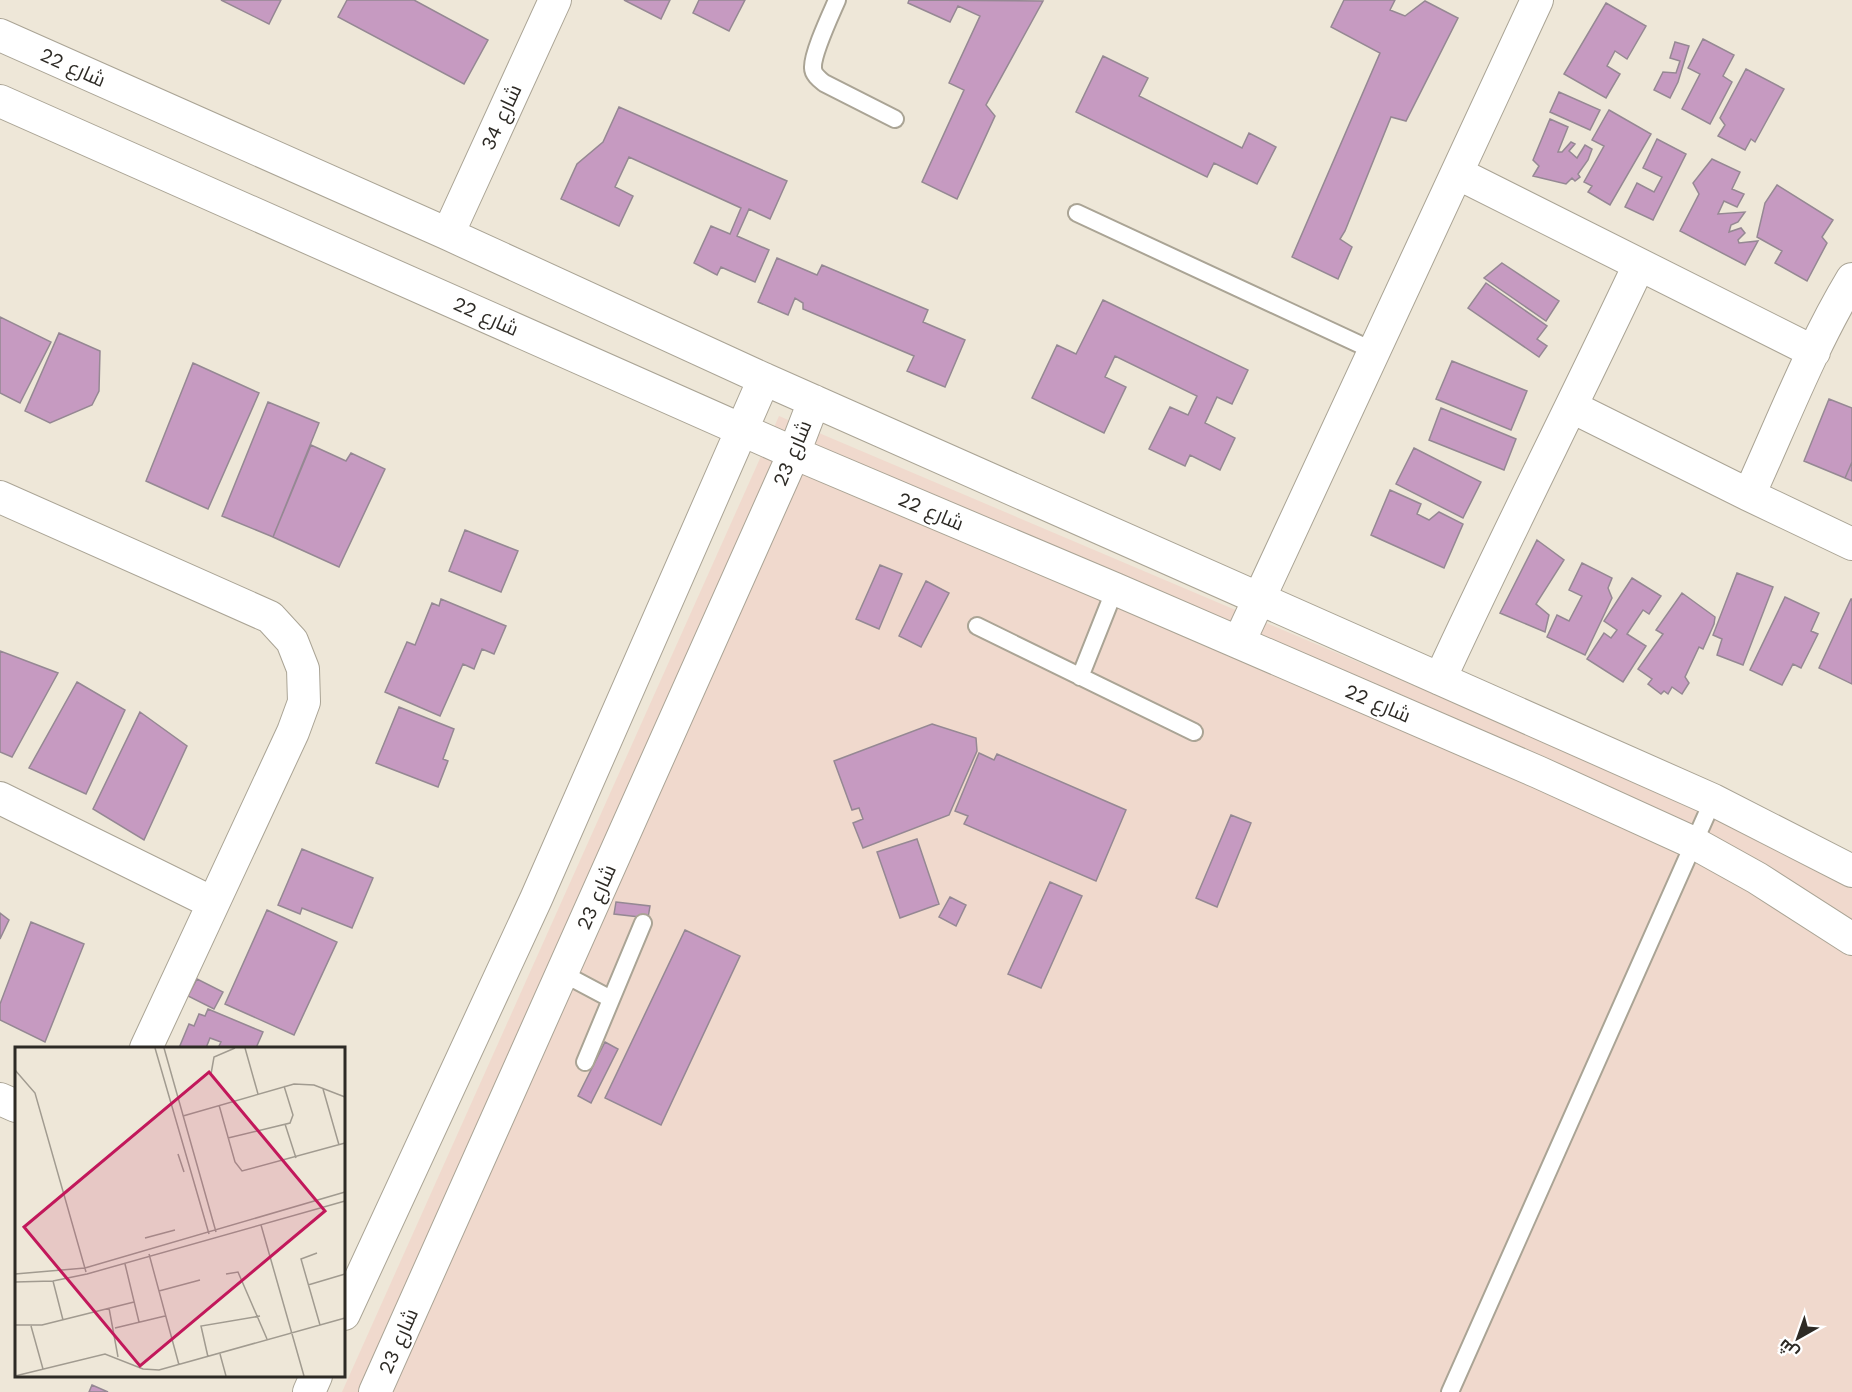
<svg xmlns="http://www.w3.org/2000/svg" width="1852" height="1392" font-family="'Work Sans',Cairo,sans-serif">
	<style>
		.commercial { fill: #f0d9cd }
		.building { fill: #c69ac1; stroke: #958893; stroke-width: 1.5 }
		.lines { fill: none; stroke-linecap: round; stroke-linejoin: round }
		.service-casing { stroke: #aaa495; stroke-width: 20 }
		.minor-casing { stroke: #aaa495; stroke-width: 34 }
		.service { stroke: #fff; stroke-width: 16 }
		.minor { stroke: #fff; stroke-width: 32 }
		.labels { text-anchor: middle; stroke-width: 4.5; stroke-linejoin: round; paint-order: stroke }
		.street-label { font-size: 20px; fill: #2d2a25; stroke: #fff }
		.inset-road { fill: none; stroke: #a19b90; stroke-width: 1.5 }
		.view { fill: #c2185b; fill-opacity: 0.15; stroke: #c2185b; stroke-width: 3 }
		.inset-edge { fill: none; stroke: #2d2a25; stroke-width: 3 }
	</style>
	<rect width="100%" height="100%" fill="#eee7d8"/>
	<path class="commercial" d="M 779,416 L 1669,794 L 1788,848 L 1852,887 L 1852,1392 L 342,1392 Z"/>
	<path class="building" d="M 221,0 L 281,0 L 269,24 Z
		M 347,0 L 414,0 L 488,40 L 464,84 L 338,17 Z
		M 624,0 L 670,0 L 661,19 Z
		M 699,0 L 745,0 L 729,31 L 693,13 Z
		M 909,0 L 1043,1 L 986,105 L 995,116 L 957,199 L 922,182 L 964,90 L 949,83 L 980,16 L 958,6 L 950,22 L 908,3 Z
		M 1344,0 L 1395,0 L 1390,10 L 1405,16 L 1425,1 L 1458,18 L 1406,121 L 1391,117 L 1345,231 L 1340,239 L 1352,247 L 1338,279 L 1292,257 L 1380,53 L 1331,27 Z
		M 1606,3 L 1646,26 L 1627,59 L 1615,51 L 1607,66 L 1620,74 L 1606,98 L 1564,74 Z
		M 1703,39 L 1734,55 L 1723,76 L 1732,82 L 1710,124 L 1682,109 L 1700,74 L 1688,68 Z
		M 1675,42 L 1689,46 L 1678,82 L 1670,98 L 1654,90 L 1663,72 L 1676,73 L 1680,61 L 1670,58 Z
		M 1103,56 L 1148,78 L 1139,96 L 1242,148 L 1249,133 L 1276,147 L 1257,184 L 1214,163 L 1207,177 L 1076,112 Z
		M 1746,69 L 1784,89 L 1755,142 L 1751,139 L 1745,150 L 1718,136 L 1725,125 L 1720,118 Z
		M 1559,92 L 1600,110 L 1590,130 L 1550,112 Z
		M 619,107 L 787,181 L 770,219 L 749,209 L 737,236 L 769,250 L 755,282 L 721,267 L 717,275 L 694,263 L 711,226 L 730,234 L 741,208 L 629,157 L 615,187 L 633,196 L 619,226 L 561,199 L 577,164 L 603,142 Z
		M 1609,110 L 1651,134 L 1610,205 L 1588,192 L 1592,186 L 1584,182 L 1604,146 L 1592,140 Z
		M 1550,119 L 1568,127 L 1558,152 L 1562,152 L 1571,142 L 1575,144 L 1569,151 L 1577,158 L 1585,145 L 1592,149 L 1588,160 L 1578,174 L 1580,177 L 1575,181 L 1572,178 L 1566,184 L 1533,176 L 1539,166 L 1533,160 Z
		M 1657,139 L 1686,154 L 1653,220 L 1625,207 L 1637,183 L 1654,192 L 1662,177 L 1643,168 Z
		M 1712,159 L 1740,172 L 1732,189 L 1744,194 L 1737,207 L 1724,201 L 1718,214 L 1745,212 L 1738,222 L 1731,225 L 1729,232 L 1741,228 L 1745,233 L 1738,240 L 1739,243 L 1758,241 L 1745,265 L 1680,231 L 1699,194 L 1693,183 Z
		M 1777,185 L 1833,220 L 1822,237 L 1827,243 L 1807,281 L 1775,263 L 1782,251 L 1757,237 L 1765,203 Z
		M 777,258 L 817,275 L 822,265 L 928,310 L 923,322 L 965,340 L 945,387 L 907,371 L 914,356 L 803,309 L 803,303 L 795,298 L 788,315 L 758,302 Z
		M 1502,263 L 1559,301 L 1546,321 L 1484,278 Z
		M 1486,283 L 1547,326 L 1537,339 L 1547,346 L 1539,357 L 1468,308 Z
		M 1103,300 L 1248,370 L 1232,404 L 1217,397 L 1205,423 L 1235,438 L 1220,470 L 1190,455 L 1185,466 L 1149,449 L 1170,407 L 1188,415 L 1197,396 L 1115,356 L 1105,377 L 1126,387 L 1104,433 L 1032,398 L 1057,345 L 1076,354 Z
		M 0,317 L 51,342 L 20,403 L 0,393 Z
		M 59,333 L 100,351 L 99,391 L 92,405 L 50,423 L 25,411 Z
		M 1452,361 L 1527,391 L 1511,430 L 1436,399 Z
		M 193,363 L 259,393 L 208,509 L 146,481 Z
		M 1829,399 L 1852,408 L 1852,462 L 1845,478 L 1804,461 Z
		M 268,402 L 319,423 L 273,537 L 222,516 Z
		M 1441,408 L 1516,439 L 1504,470 L 1429,440 Z
		M 311,445 L 346,461 L 351,453 L 385,469 L 339,567 L 273,537 Z
		M 1414,448 L 1481,482 L 1463,518 L 1396,484 Z
		M 1852,462 L 1852,481 L 1845,478 Z
		M 1390,490 L 1421,504 L 1417,514 L 1429,520 L 1439,512 L 1463,524 L 1444,568 L 1371,535 Z
		M 465,530 L 518,551 L 501,592 L 449,571 Z
		M 1537,540 L 1564,560 L 1536,604 L 1549,615 L 1545,632 L 1500,613 Z
		M 1582,563 L 1612,578 L 1608,588 L 1612,598 L 1585,655 L 1547,637 L 1557,615 L 1569,621 L 1582,596 L 1569,590 Z
		M 880,565 L 902,574 L 879,629 L 856,619 Z
		M 1737,573 L 1773,587 L 1743,665 L 1717,655 L 1722,639 L 1713,635 Z
		M 1632,578 L 1661,596 L 1649,614 L 1643,610 L 1627,634 L 1646,646 L 1623,682 L 1587,659 L 1604,633 L 1611,638 L 1617,630 L 1604,621 Z
		M 926,581 L 949,593 L 921,647 L 899,636 Z
		M 1682,593 L 1715,617 L 1714,624 L 1703,649 L 1699,647 L 1685,677 L 1689,683 L 1682,694 L 1672,687 L 1668,694 L 1664,691 L 1661,694 L 1648,684 L 1652,679 L 1638,669 L 1663,634 L 1656,630 Z
		M 1785,597 L 1819,613 L 1811,631 L 1818,634 L 1801,668 L 1793,664 L 1782,685 L 1750,670 Z
		M 441,599 L 506,626 L 494,654 L 482,649 L 474,669 L 463,664 L 440,716 L 385,692 L 407,642 L 415,645 L 432,603 L 439,606 Z
		M 1851,599 L 1852,599 L 1852,684 L 1819,668 Z
		M 0,651 L 58,673 L 12,757 L 0,752 Z
		M 77,682 L 125,710 L 86,794 L 29,768 Z
		M 399,707 L 454,729 L 443,759 L 448,761 L 438,787 L 376,763 Z
		M 140,712 L 187,746 L 144,840 L 93,809 Z
		M 932,724 L 976,738 L 977,751 L 949,815 L 863,848 L 853,823 L 863,819 L 859,808 L 852,810 L 834,761 Z
		M 979,753 L 994,760 L 997,754 L 1126,810 L 1096,881 L 964,824 L 968,816 L 955,811 Z
		M 1231,815 L 1251,823 L 1217,907 L 1196,898 Z
		M 917,839 L 939,904 L 900,918 L 877,852 Z
		M 302,849 L 373,878 L 352,928 L 302,908 L 300,914 L 278,905 Z
		M 1050,882 L 1082,896 L 1041,988 L 1008,974 Z
		M 950,897 L 966,905 L 956,926 L 939,917 Z
		M 616,902 L 650,906 L 648,918 L 614,914 Z
		M 267,910 L 337,942 L 294,1035 L 225,1004 Z
		M 0,913 L 9,920 L 0,939 Z
		M 31,922 L 84,944 L 45,1042 L 0,1020 L 0,1004 Z
		M 685,930 L 740,956 L 661,1125 L 605,1098 Z
		M 197,979 L 223,992 L 214,1009 L 188,996 Z
		M 208,1009 L 263,1032 L 256,1048 L 218,1048 L 221,1042 L 210,1038 L 206,1048 L 179,1048 L 189,1024 L 194,1026 L 199,1014 L 205,1016 Z
		M 605,1042 L 618,1049 L 591,1103 L 578,1096 Z
		M 92,1385 L 108,1392 L 89,1392 Z"/>
	<g class="lines">
		<g class="service-casing">
			<path id="service" d="M 837,0 C 831,14 812,54 813,68 C 813,74 819,79 824,83 L 895,119
				M 1077,213 L 1374,351
				M 977,626 L 1194,732
				M 1080,677 L 1115,589
				M 562,973 L 611,999
				M 585,1062 L 643,923
				M 1450,1392 L 1713,800"/>
		</g>
		<g class="minor-casing">
			<path id="minor" d="M 0,35 L 448,234 L 764,379 L 1713,800 L 1852,871
				M 0,101 L 794,453 L 1115,589 L 1538,772 L 1694,843 L 1757,878 L 1852,939
				M 1457,173 L 1814,352
				M 448,234 L 555,0
				M 1572,407 L 1749,495 L 1852,544
				M 1749,495 C 1782,423 1811,347 1852,279
				M 0,497 L 270,617 L 292,641 L 303,669 L 304,702 L 293,732 L 146,1048
				M 1239,642 L 1537,0
				M 1440,679 C 1504,540 1574,403 1639,265
				M 0,798 L 213,903
				M 0,1099 L 16,1106
				M 344,1314 L 536,899 L 764,379
				M 309,1392 L 316,1376
				M 375,1392 L 794,453 L 814,401"/>
		</g>
		<use href="#service" class="service"/>
		<use href="#minor" class="minor"/>
	</g>
	<g class="labels">
		<g class="street-label">
			<text transform="translate(73 67) rotate(24)" y="7">شارع 22</text>
			<text transform="translate(501 117) rotate(-65)" y="7">شارع 34</text>
			<text transform="translate(486 316) rotate(24)" y="7">شارع 22</text>
			<text transform="translate(792 453) rotate(-67)" y="7">شارع 23</text>
			<text transform="translate(931 511) rotate(23)" y="7">شارع 22</text>
			<text transform="translate(1378 703) rotate(23)" y="7">شارع 22</text>
			<text transform="translate(596 897) rotate(-66)" y="7">شارع 23</text>
			<text transform="translate(398 1341) rotate(-66)" y="7">شارع 23</text>
		</g>
	</g>
	<g transform="translate(15 1047)">
		<rect width="330" height="330" fill="#eee7d8"/>
		<path class="inset-road" d="M 140,1 L 194,187M 149,1 L 201,185M 230,1 L 243,47M 0,23 L 20,46 L 71,225M 196,27 L 199,10 L 220,1M 308,42 L 324,98M 204,58 L 220,115 L 227,124 L 330,96M 168,69 L 279,37 L 299,38 L 330,50M 270,77 L 281,111M 213,91 L 275,76 L 278,68 L 269,39M 163,107 L 169,125M 246,178 L 289,329M 130,191 L 160,183M 302,206 L 286,212 L 305,278M 134,207 L 164,318M 110,217 L 124,275M 0,227 L 70,221 L 330,145M 211,227 L 223,225 L 252,292M 38,234 L 48,273M 0,235 L 38,234 L 72,227 L 330,154M 293,238 L 330,227M 144,244 L 185,233M 94,261 L 103,310M 0,278 L 27,278 L 119,255M 16,279 L 28,322M 100,281 L 150,269M 205,307 L 211,329M 193,310 L 186,279 L 245,269M 0,329 L 90,307 L 128,322 L 144,323 L 330,271"/>
		<path class="view" d="M 194,25 L 310,164 L 125,319 L 9,180 Z"/>
		<rect width="330" height="330" class="inset-edge"/>
	</g>
	<g transform="translate(1798 1338) rotate(220)" stroke="#ffffff" stroke-width="4.5" paint-order="stroke">
	<path d="M0-4.5L10 22L0 15L-10 22Z" fill="#2d2a25"/>
	<text y="-9" font-size="16" font-weight="bold" text-anchor="middle" fill="#2d2a25">ش</text>
	</g>
</svg>
